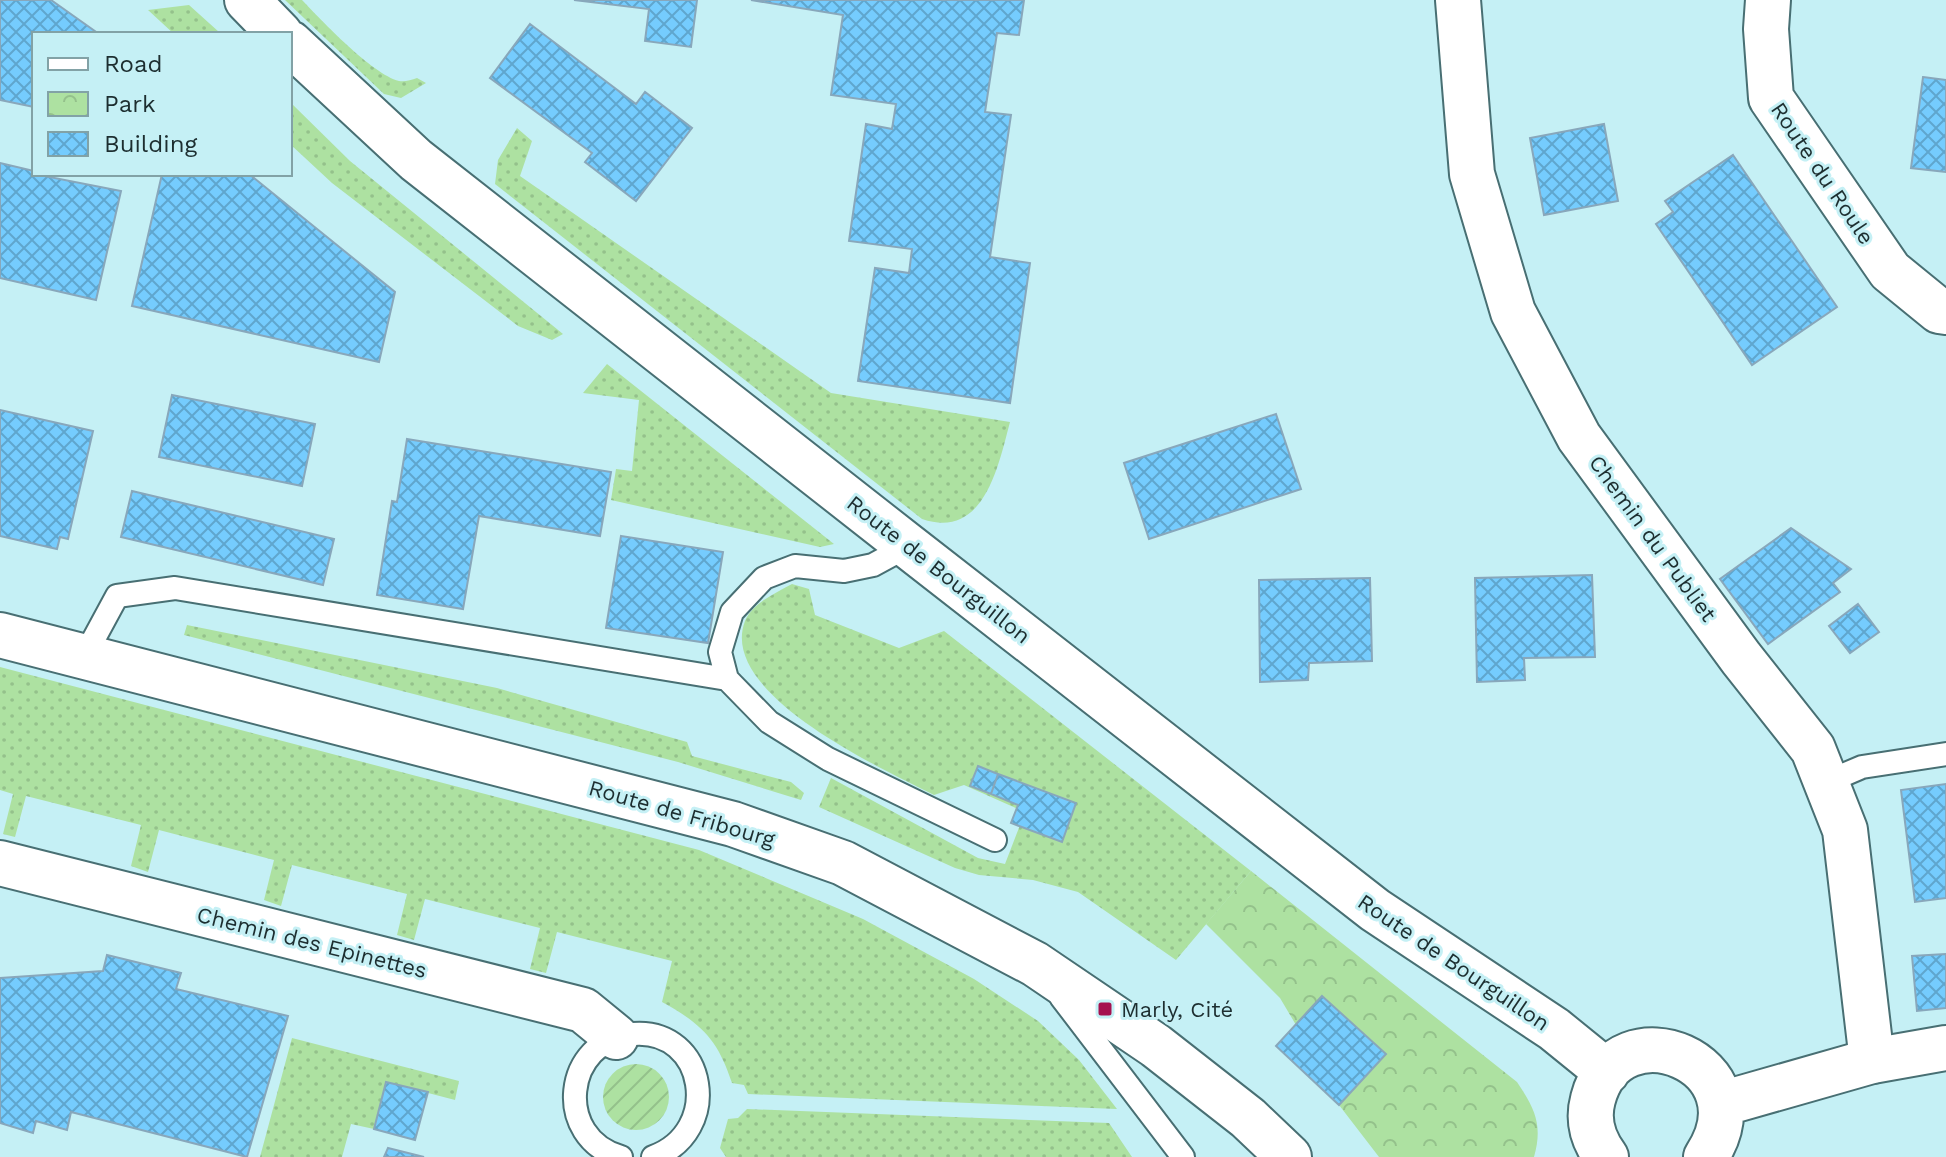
<svg xmlns="http://www.w3.org/2000/svg" width="1946" height="1157" font-family="'Work Sans',sans-serif">
	<style>
		.grass { fill: url(#grass-dots) }
		.park { fill: url(#park-crowns) }
		.garden { fill: url(#garden-furrows) }
		.building { fill: url(#building-cross-hatch); stroke: #88a7bb; stroke-width: 2 }
		.lines { fill: none; stroke-linecap: round; stroke-linejoin: round }
		.service-casing { stroke: #486f73; stroke-width: 26 }
		.minor-casing { stroke: #486f73; stroke-width: 48 }
		.secondary-casing { stroke: #486f73; stroke-width: 48 }
		.service { stroke: #fff; stroke-width: 22 }
		.minor { stroke: #fff; stroke-width: 44 }
		.secondary { stroke: #fff; stroke-width: 44 }
		.poi-dot { fill: #a5114f; stroke: #c5f0f5; stroke-width: 3 }
		.labels { text-anchor: middle; stroke-width: 6; stroke-linejoin: round; paint-order: stroke }
		.street-label { font-size: 22px; fill: #1d2e30; stroke: #c5f0f5 }
		.poi-label { font-size: 22px; fill: #1d2e30; stroke: #c5f0f5; text-anchor: start }
	</style>
	<defs>
		<pattern id="grass-dots" width="8" height="8" patternUnits="userSpaceOnUse" patternTransform="scale(2)"><rect width="8" height="8" fill="#ade1a1"/><path d="M2 2h.1M6 6h.1" fill="none" stroke="#94c18b" stroke-width="1.8" stroke-linecap="round"/></pattern>
		<pattern id="park-crowns" width="20" height="18" patternUnits="userSpaceOnUse" patternTransform="scale(2)"><rect width="20" height="18" fill="#ade1a1"/><path d="M2 6a3 3 0 1 1 6 0M12 15a3 3 0 1 1 6 0" fill="none" stroke="#94c18b"/></pattern>
		<pattern id="garden-furrows" width="10" height="10" patternUnits="userSpaceOnUse" patternTransform="scale(2)"><rect width="10" height="10" fill="#ade1a1"/><path d="M-1 1l2-2M0 10L10 0M9 11l2-2" fill="none" stroke="#94c18b"/></pattern>
		<pattern id="building-cross-hatch" width="8" height="8" patternUnits="userSpaceOnUse" patternTransform="scale(2)"><rect width="8" height="8" fill="#75ccfe"/><path d="M0 0l8 8M0 8l8-8" fill="none" stroke="#5fa6ce"/></pattern>
	</defs>
	<rect width="100%" height="100%" fill="#c5f0f5"/>
	<path class="grass" d="M 285,0 L 302,0 C 322,21 372,74 399,81 C 405,82 411,80 417,78 L 426,83 L 401,98 L 384,94 Z
		M 189,5 L 219,32 L 221,34 L 174,34 L 148,10 Z
		M 290,102 L 350,161 L 563,334 L 552,340 L 518,326 L 332,183 L 290,144 Z
		M 517,128 L 532,141 L 520,176 L 831,393 L 1010,422 C 998,467 984,540 922,519 L 495,184 L 498,160 Z
		M 607,364 L 834,544 L 820,547 L 611,500 L 616,469 L 632,471 L 639,400 L 583,393 Z
		M 792,584 L 809,589 L 815,615 L 899,648 L 944,631 L 1251,871 L 1176,960 L 1078,892 L 1033,880 L 979,875 L 955,868 L 819,807 L 831,778 L 978,858 L 1005,864 L 1025,812 L 964,785 L 934,795 C 883,769 717,694 745,621 C 752,603 776,593 792,584 Z
		M 187,625 L 497,688 L 687,742 L 692,756 L 791,782 L 804,793 L 801,800 L 678,762 L 184,635 Z
		M 0,667 L 699,850 L 863,919 L 974,979 L 1038,1021 L 1079,1060 L 1117,1109 L 748,1094 L 744,1085 L 732,1083 C 718,1040 702,1024 662,1002 L 672,961 L 557,932 L 546,973 L 530,969 L 540,928 L 425,899 L 414,940 L 397,935 L 407,894 L 292,865 L 281,906 L 264,900 L 274,860 L 159,830 L 148,872 L 131,866 L 141,825 L 26,796 L 15,837 L 3,834 L 13,794 L 0,790 Z
		M 292,1038 L 459,1081 L 455,1100 L 386,1082 L 374,1129 L 351,1124 L 342,1157 L 260,1157 Z
		M 747,1109 L 1109,1123 L 1132,1157 L 726,1157 L 720,1148 L 728,1119 L 738,1118 Z"/>
	<path class="park" d="M 1251,871 L 1517,1082 C 1535,1109 1543,1125 1534,1157 L 1379,1157 L 1339,1105 L 1385,1054 L 1296,1025 L 1280,998 L 1206,924 Z"/>
	<path class="garden" d="M603 1097a33 33 0 1 1 66 0a33 33 0 1 1-66 0Z"/>
	<path class="building" d="M 0,0 L 51,0 L 99,34 L 34,34 L 34,107 L 0,100 Z
		M 574,0 L 697,0 L 691,47 L 645,41 L 649,9 Z
		M 751,0 L 1024,0 L 1019,35 L 997,33 L 985,112 L 1011,115 L 990,257 L 1030,263 L 1010,403 L 858,381 L 875,268 L 909,273 L 912,249 L 849,241 L 866,124 L 892,129 L 896,104 L 831,95 L 843,15 Z
		M 530,24 L 636,104 L 645,92 L 692,128 L 636,201 L 585,162 L 592,153 L 490,78 Z
		M 1923,77 L 1946,80 L 1946,172 L 1911,168 Z
		M 1604,124 L 1618,201 L 1544,215 L 1530,138 Z
		M 1733,155 L 1837,307 L 1752,365 L 1656,224 L 1673,212 L 1665,201 Z
		M 0,163 L 34,171 L 34,174 L 121,191 L 96,300 L 0,278 Z
		M 162,174 L 249,174 L 395,292 L 379,362 L 132,306 Z
		M 172,395 L 315,424 L 302,486 L 159,457 Z
		M 0,410 L 93,431 L 68,539 L 60,537 L 57,549 L 0,536 Z
		M 1276,414 L 1301,489 L 1149,539 L 1124,463 Z
		M 407,439 L 611,472 L 600,536 L 479,516 L 463,609 L 377,595 L 392,501 L 397,502 Z
		M 132,491 L 334,539 L 323,585 L 121,537 Z
		M 1791,528 L 1851,569 L 1833,583 L 1840,592 L 1768,644 L 1720,579 Z
		M 621,536 L 723,552 L 708,643 L 606,628 Z
		M 1592,575 L 1595,657 L 1524,658 L 1525,680 L 1477,682 L 1475,578 Z
		M 1370,578 L 1372,661 L 1309,663 L 1308,680 L 1260,682 L 1259,580 Z
		M 1858,604 L 1879,632 L 1850,653 L 1829,626 Z
		M 978,766 L 998,774 L 991,794 L 970,786 Z
		M 998,774 L 1076,803 L 1062,842 L 1011,823 L 1018,805 L 991,794 Z
		M 1946,784 L 1946,898 L 1915,902 L 1901,790 Z
		M 1946,954 L 1946,1008 L 1917,1011 L 1912,956 Z
		M 107,955 L 181,973 L 176,989 L 288,1016 L 247,1157 L 71,1112 L 67,1130 L 36,1121 L 33,1133 L 0,1123 L 0,978 L 103,971 Z
		M 1322,996 L 1386,1054 L 1339,1105 L 1276,1046 Z
		M 386,1082 L 428,1092 L 415,1140 L 374,1129 Z
		M 388,1148 L 424,1157 L 384,1157 Z"/>
	<g class="lines">
		<g class="service-casing">
			<path id="service" d="M 908,546 L 873,565 L 844,571 L 795,566 L 764,578 L 732,612 L 720,652 L 727,679 L 769,722 L 828,759 L 995,840
				M 84,657 L 117,596 L 175,588 L 727,679
				M 1827,782 L 1862,767 L 1946,754
				M 1061,997 L 1183,1157
				M 621,1157 C 553,1138 563,1040 633,1034 C 707,1028 723,1132 653,1157"/>
		</g>
		<g class="minor-casing">
			<path id="minor" d="M 1458,0 L 1472,174 L 1513,312 L 1579,437 L 1741,658 L 1813,749 L 1845,830 L 1872,1061
				M 1768,0 L 1766,29 L 1771,98 L 1890,271 L 1939,311 L 1946,312
				M 0,863 L 583,1010 L 616,1037"/>
		</g>
		<g class="secondary-casing">
			<path id="secondary" d="M 247,0 L 280,34
				M 290,43 L 416,160 L 908,546 L 1375,910 L 1554,1029 L 1607,1072
				M 0,635 L 733,824 L 843,863 L 1035,964 L 1156,1046 L 1248,1118 L 1289,1157
				M 1721,1104 L 1872,1061 L 1946,1048
				M 1606,1157 C 1593,1140 1587,1121 1593,1099 C 1618,1003 1768,1063 1706,1157"/>
		</g>
		<use href="#service" class="service"/>
		<use href="#minor" class="minor"/>
		<use href="#secondary" class="secondary"/>
	</g>
	<rect class="poi-dot" x="1097" y="1001" width="16" height="16" rx="4"/>
	<g class="labels">
		<g class="street-label">
			<text transform="translate(1823 173) rotate(56)" y="8">Route du Roule</text>
			<text transform="translate(1653 538) rotate(54)" y="8">Chemin du Publiet</text>
			<text transform="translate(939 569) rotate(38)" y="8">Route de Bourguillon</text>
			<text transform="translate(682 813) rotate(16)" y="8">Route de Fribourg</text>
			<text transform="translate(312 942) rotate(14)" y="8">Chemin des Epinettes</text>
			<text transform="translate(1454 962) rotate(34)" y="8">Route de Bourguillon</text>
		</g>
		<g class="poi-label">
			<text x="1121" y="1017">Marly, Cité</text>
		</g>
	</g>
	<rect x="32" y="32" width="260" height="144" fill="#c5f0f5" stroke="#82a2a6" stroke-width="2"/>
	<rect x="48" y="58" width="40" height="12" fill="#ffffff" stroke="#82a2a6" stroke-width="2"/>
	<text x="104" y="72" font-size="24" fill="#1d2e30">Road</text>
	<rect x="48" y="92" width="40" height="24" fill="url(#park-crowns)" stroke="#82a2a6" stroke-width="2"/>
	<text x="104" y="112" font-size="24" fill="#1d2e30">Park</text>
	<rect x="48" y="132" width="40" height="24" fill="url(#building-cross-hatch)" stroke="#82a2a6" stroke-width="2"/>
	<text x="104" y="152" font-size="24" fill="#1d2e30">Building</text>
</svg>
